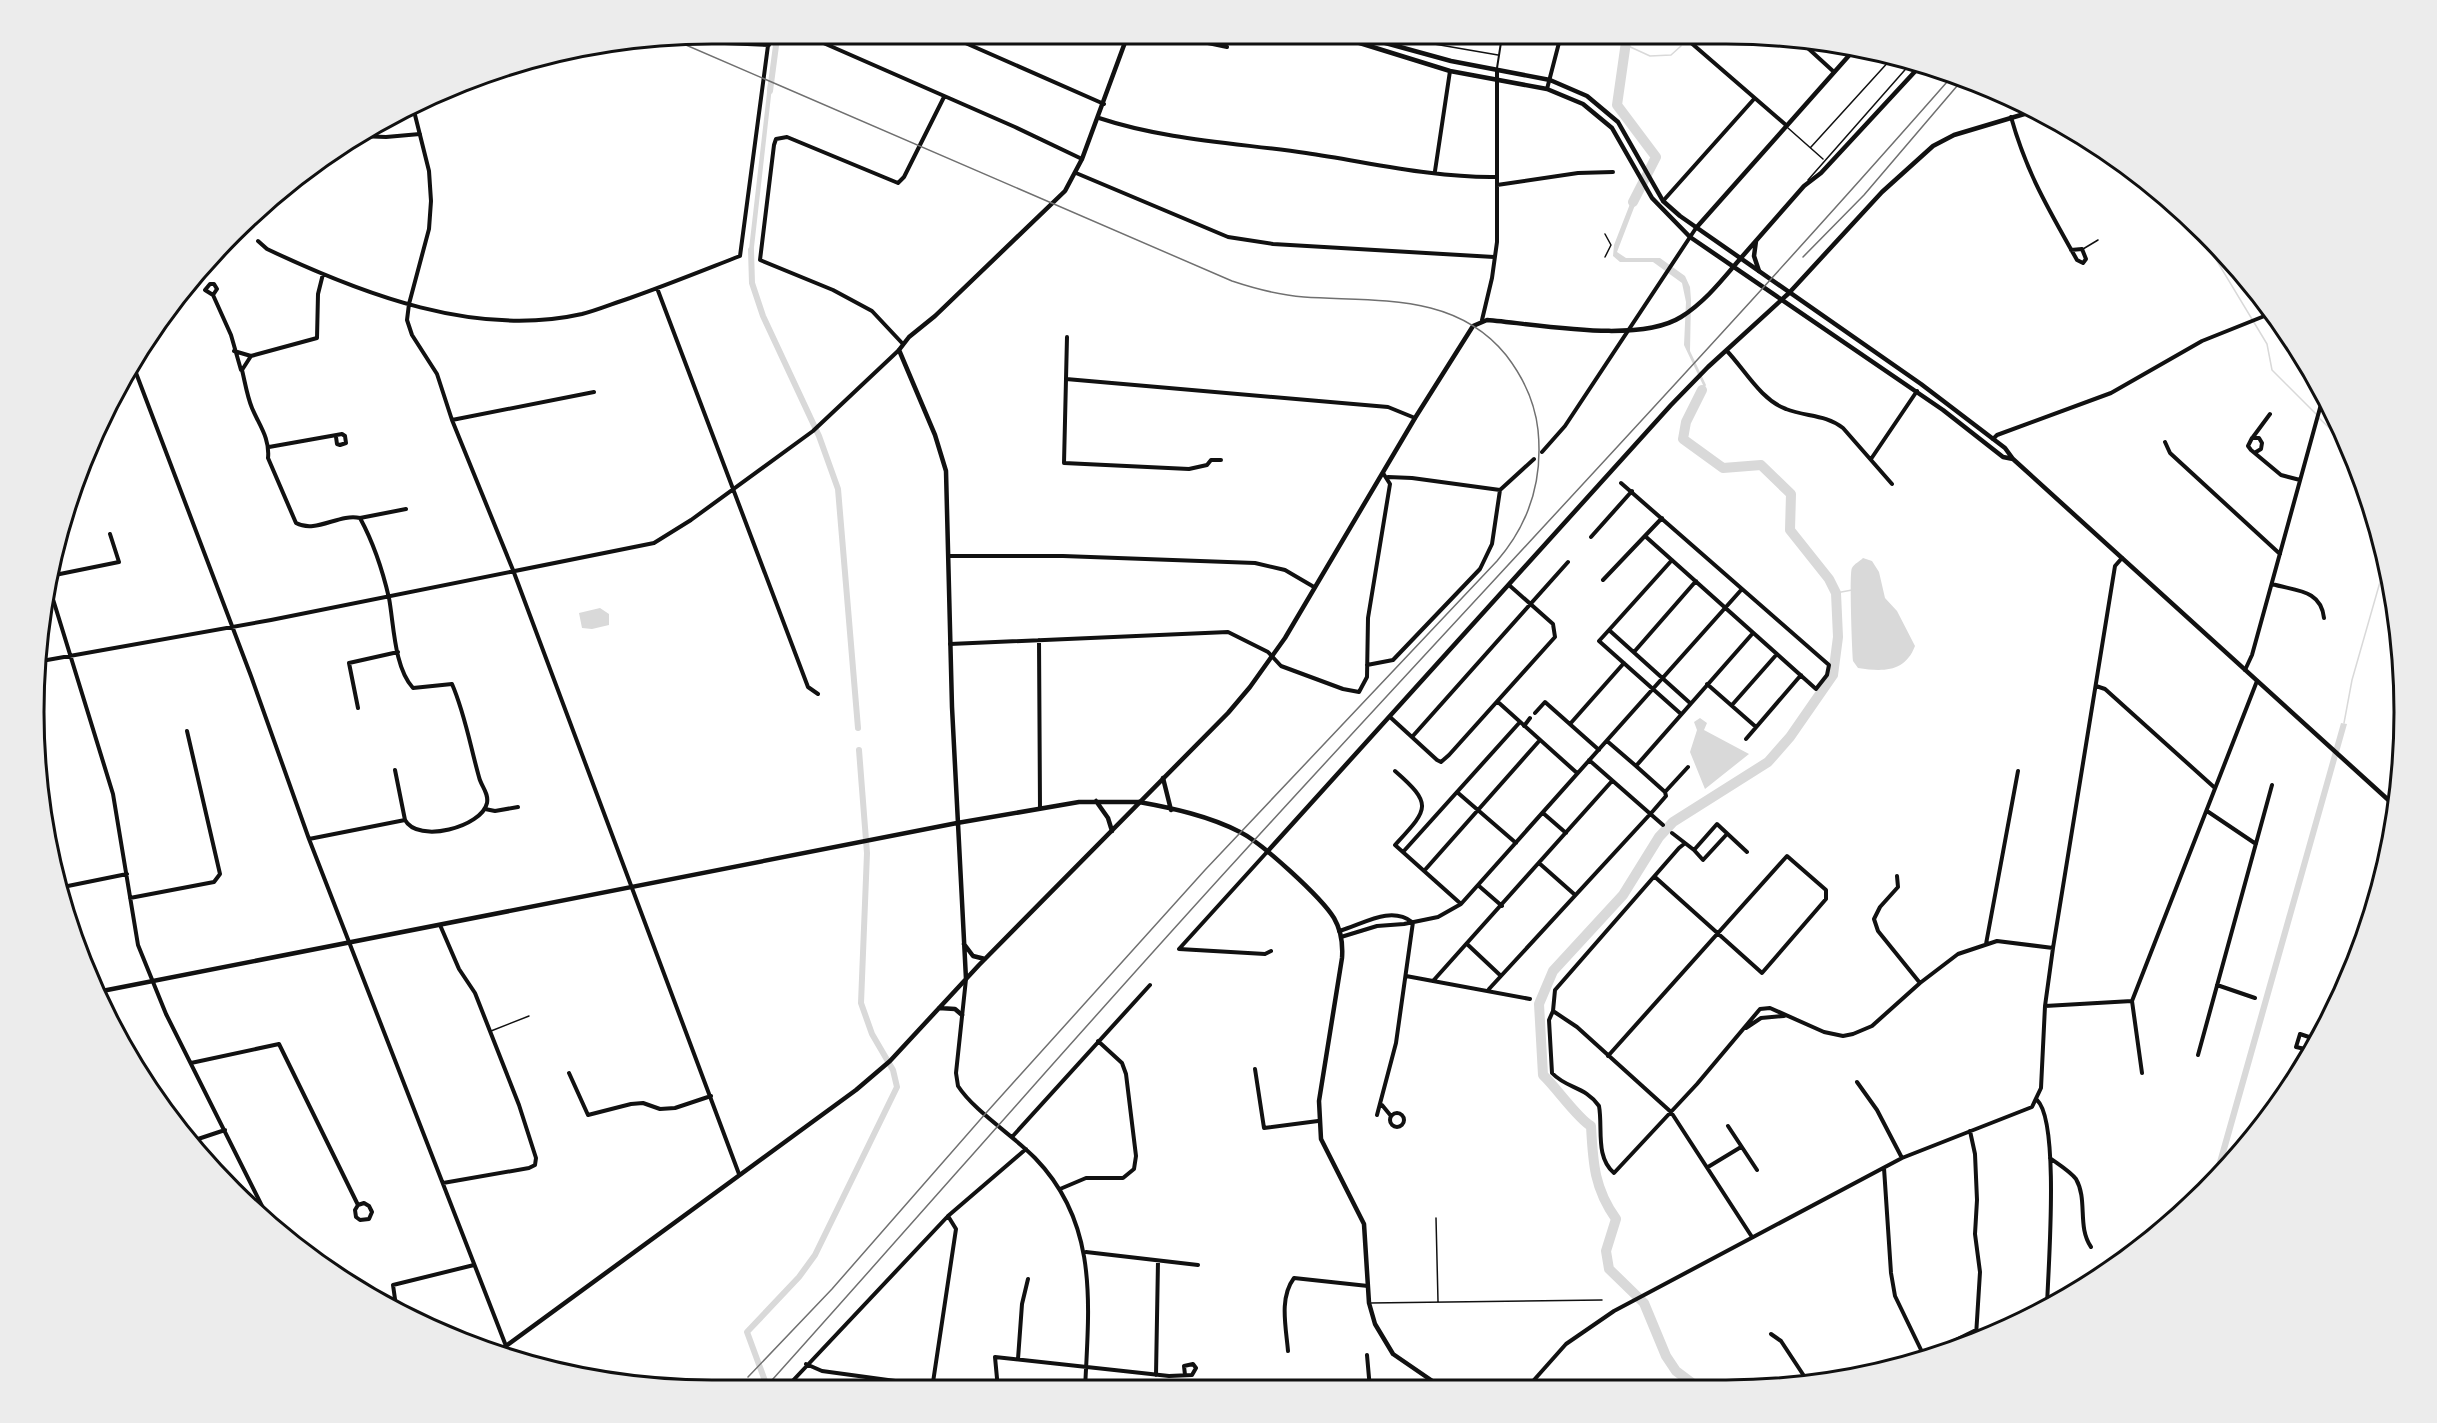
<svg xmlns="http://www.w3.org/2000/svg" width="2437" height="1423" font-family="Mulish,sans-serif">
	<style>
		.water { fill: #d9d9d9 }
		.lines { fill: none; stroke-linecap: round; stroke-linejoin: round }
		.stream { stroke: #d9d9d9; stroke-width: 1.5 }
		.canal { stroke: #d9d9d9; stroke-width: 6 }
		.river { stroke: #d9d9d9; stroke-width: 10 }
		.service { stroke: #111; stroke-width: 1.5 }
		.pedestrian { stroke: #111; stroke-width: 2 }
		.minor { stroke: #111; stroke-width: 4 }
		.tertiary { stroke: #111; stroke-width: 4.5 }
		.secondary { stroke: #111; stroke-width: 4.5 }
		.rail { stroke: #707070; stroke-width: 1.5 }
		.rim { fill: none; stroke: #111; stroke-width: 3 }
	</style>
	<rect width="100%" height="100%" fill="#fff"/>
	<path class="water" d="M 768,84 L 772,87 L 753,256 L 749,256 L 749,249 Z
		M 1637,186 L 1640,192 L 1617,252 L 1626,258 L 1660,258 L 1685,276 L 1690,287 L 1691,300 L 1690,351 L 1706,385 L 1697,403 L 1694,401 L 1703,385 L 1684,345 L 1686,302 L 1682,283 L 1653,262 L 1620,262 L 1613,256 L 1614,245 Z
		M 1863,558 L 1872,561 L 1879,572 L 1885,598 L 1897,611 L 1915,646 C 1905,672 1884,672 1858,668 L 1853,661 C 1852,651 1849,572 1852,568 C 1854,564 1860,561 1863,558 Z
		M 600,608 L 609,614 L 609,625 L 592,629 L 582,628 L 579,613 Z
		M 1700,718 L 1707,723 L 1704,730 L 1749,754 L 1705,789 L 1690,752 L 1697,730 L 1694,722 Z
		M 2341,723 L 2347,724 L 2223,1164 L 2213,1176 Z"/>
	<g class="lines">
		<path class="stream" d="M 1626,45 L 1650,56 L 1671,55 L 1681,46
			M 2194,223 L 2267,344 L 2272,370 L 2316,414
			M 2319,418 L 2352,450
			M 1836,593 L 1852,590
			M 2344,723 L 2352,680 L 2386,561"/>
		<path class="canal" d="M 770,91 L 777,38
			M 751,250 L 752,283 L 763,316 L 819,436 L 838,489 L 858,728
			M 768,1389 L 747,1332 L 799,1277 L 815,1255 L 897,1087 L 893,1070 L 872,1034 L 861,1003 L 867,853 L 859,750"/>
		<path class="river" d="M 1627,35 L 1617,105 L 1656,157 L 1633,202
			M 1700,1389 L 1676,1371 L 1666,1356 L 1644,1303 L 1609,1269 L 1606,1251 L 1616,1219 C 1594,1188 1593,1163 1591,1126 C 1578,1119 1556,1087 1543,1075 L 1539,1004 L 1553,971 L 1623,895 L 1659,837 L 1673,822 L 1768,762 L 1790,737 L 1833,675 L 1838,637 L 1836,593 L 1829,579 L 1790,530 L 1791,494 L 1761,465 L 1723,468 L 1683,439 L 1686,422 L 1702,390"/>
		<path class="service" d="M 1412,36 L 1411,40 L 1498,55
			M 1788,128 L 1823,159
			M 1811,147 L 1891,59
			M 1808,180 L 1911,63
			M 1605,234 L 1611,245 L 1605,257
			M 2083,249 L 2098,240
			M 491,1031 L 529,1016
			M 1436,1218 L 1438,1301
			M 1370,1303 L 1602,1300"/>
		<path class="pedestrian" d="M 1497,68 L 1502,36"/>
		<path class="minor" d="M 1682,35 L 1786,125
			M 1179,37 L 1227,47
			M 812,38 L 1015,127 L 1082,159
			M 954,38 L 1104,104
			M 691,39 L 702,42 L 769,45
			M 1799,40 L 1834,72
			M 1547,89 L 1561,35
			M 412,103 L 429,171 L 431,201 L 429,229 L 409,304 L 407,320 L 412,335 L 437,374 L 452,420 L 513,570 L 739,1174
			M 2011,117 C 2027,174 2049,210 2077,260 L 2083,263 L 2086,259 L 2082,249 L 2071,250
			M 1099,118 C 1165,140 1237,143 1306,153 C 1368,162 1433,178 1496,177
			M 358,136 L 386,137 L 420,134
			M 1435,171 L 1450,71
			M 1076,173 L 1228,237 L 1273,244 L 1494,257
			M 1497,185 L 1578,173 L 1613,172
			M 1663,201 L 1754,99
			M 258,241 L 267,249 C 362,294 476,338 582,314 C 598,310 614,303 630,298 C 667,285 704,270 740,256 L 769,38
			M 657,288 L 808,687 L 818,694
			M 213,295 L 217,289 L 214,284 L 210,284 L 205,290 L 213,295 L 231,335 L 241,370
			M 1482,320 L 1492,278 L 1497,242 L 1497,71
			M 1067,337 L 1064,463 L 1189,469 L 1207,465 L 1211,460 L 1221,460
			M 902,343 L 872,311 L 833,290 L 760,260 L 774,145 L 776,139 L 787,137 L 898,183 L 904,177 L 944,97
			M 234,351 L 251,356
			M 1727,351 C 1745,370 1761,400 1786,409 C 1806,417 1825,414 1843,428 L 1892,484
			M 133,365 L 251,676 L 309,839 L 506,1346
			M 1066,379 L 1388,407 L 1415,418
			M 452,420 L 594,392
			M 2253,437 L 2270,414
			M 1993,439 L 1997,435 L 2111,393 L 2202,341 L 2272,313
			M 2165,442 L 2170,453 L 2280,554
			M 269,447 L 342,434 L 345,436 L 346,443 L 340,445 L 337,444 L 336,437
			M 1542,452 L 1565,426 L 1696,228
			M 2256,452 L 2261,449 L 2262,443 L 2259,438 L 2252,438 L 2248,446 L 2251,450 L 2281,475 L 2300,480
			M 1871,459 L 1917,391
			M 1388,477 L 1412,478 L 1500,490 L 1534,459
			M 1621,483 L 1829,665 L 1827,675 L 1816,689 L 1645,536
			M 360,518 L 406,509
			M 1591,537 L 1632,491
			M 949,556 L 1063,556 L 1255,563 L 1285,570 L 1314,587
			M 50,576 L 119,562 L 110,534
			M 1603,580 L 1662,518
			M 48,583 L 113,794 L 138,945 L 166,1014 L 271,1224
			M 2272,584 C 2295,591 2321,589 2324,618
			M 1609,630 L 1672,560
			M 1039,640 L 1040,808
			M 950,644 L 1228,632 L 1268,652 L 1281,666 L 1343,689 L 1359,692 L 1367,677 L 1368,618 L 1390,484 L 1383,473
			M 1634,652 L 1696,581
			M 36,662 L 271,620 L 654,543 L 691,520 L 813,431 L 899,350
			M 1367,665 L 1393,660 L 1480,569 L 1492,544 L 1500,490
			M 2245,670 L 2252,655 L 2323,397
			M 1707,684 L 1756,727
			M 2096,686 L 2105,689 L 2215,788
			M 1498,702 L 1577,773
			M 1732,705 L 1777,654
			M 358,708 L 349,663 L 398,652
			M 1535,713 L 1545,702 L 1599,750
			M 1681,714 L 1599,641 L 1609,630 L 1690,703
			M 1390,717 L 1437,760 L 1441,762 L 1449,755 L 1555,637 L 1553,624 L 1509,585
			M 1570,724 L 1624,663
			M 1524,726 L 1530,718
			M 1412,737 L 1568,562
			M 1746,739 L 1801,675
			M 1607,741 L 1636,766
			M 1589,760 L 1663,825
			M 1688,767 L 1665,792 L 1636,766 L 1753,633
			M 395,770 L 405,820
			M 1395,771 C 1434,805 1428,809 1395,845 L 1461,904
			M 1457,792 L 1516,843
			M 485,809 L 495,811 L 518,807
			M 2207,811 L 2256,844
			M 1543,813 L 1566,833
			M 1672,833 L 1694,850 L 1717,824 L 1747,852
			M 309,839 L 405,820 C 418,844 482,827 487,803 C 489,793 481,786 479,777 C 470,745 465,714 452,684 L 413,688 C 394,667 394,625 389,598 C 383,572 373,542 360,518 C 339,513 316,534 296,523 L 268,458 C 270,438 259,425 252,408 C 247,396 245,382 242,370 L 251,356 L 317,338 L 318,294 L 323,274
			M 1684,844 L 1679,848 L 1555,990 L 1553,1011 L 1549,1020 L 1552,1073 C 1567,1089 1585,1086 1599,1106 C 1603,1128 1595,1157 1614,1173 L 1697,1084 L 1760,1009 L 1770,1008 L 1824,1032 L 1843,1036 L 1853,1034 L 1872,1026 L 1920,983 L 1958,954 L 1997,941 L 2053,948
			M 1694,850 L 1703,860 L 1727,834
			M 1267,852 L 1179,949 L 1265,954 L 1271,951
			M 1403,852 L 1520,722
			M 1539,863 L 1574,894
			M 1424,871 L 1540,740
			M 1897,876 L 1898,887 L 1880,907 L 1874,919 L 1878,931 L 1920,983
			M 1479,886 L 1502,906
			M 58,888 L 127,874
			M 130,898 L 214,882 L 220,874 L 187,731
			M 440,925 L 459,969 L 475,993 L 519,1105 L 536,1158 L 535,1165 L 529,1168 L 443,1183
			M 1339,931 C 1362,925 1390,905 1412,922
			M 1341,937 L 1377,926 L 1404,924 L 1438,917 L 1461,904 L 1742,589
			M 1467,944 L 1501,976
			M 1986,944 L 2018,771
			M 1406,976 L 1530,999
			M 966,979 L 956,1073 L 958,1086 C 974,1111 1014,1136 1035,1158 C 1099,1224 1089,1304 1085,1389
			M 1433,981 L 1612,781
			M 2217,985 L 2255,998
			M 1489,989 L 1653,811 L 1666,796 L 1665,792
			M 2045,1006 L 2132,1001
			M 1553,1011 L 1577,1027 L 1671,1112 L 1752,1237
			M 1746,1028 L 1761,1018 L 1784,1016
			M 2310,1044 L 2309,1037 L 2300,1034 L 2296,1047 L 2305,1049 L 2313,1045
			M 2198,1055 L 2272,785
			M 1608,1056 L 1787,856 L 1826,890 L 1826,899 L 1762,973 L 1655,877
			M 191,1063 L 279,1044 L 358,1205 L 355,1210 L 356,1217 L 360,1220 L 369,1219 L 372,1212 L 369,1206 L 364,1203 L 358,1205
			M 1255,1069 L 1264,1128 L 1318,1121
			M 569,1073 L 588,1115 L 631,1104 L 643,1103 L 660,1109 L 675,1108 L 711,1096
			M 2142,1073 L 2132,1001 L 2257,681
			M 1857,1082 L 1877,1110 L 1902,1158
			M 2037,1100 C 2060,1121 2048,1270 2047,1306
			M 1382,1105 L 1391,1116
			M1390 1120a7 7 0 1 1 14 0a7 7 0 1 1-14 0Z
			M 1377,1115 L 1396,1043 L 1413,922
			M 1728,1126 L 1757,1170
			M 1970,1131 L 1975,1154 L 1977,1200 L 1975,1234 L 1980,1272 L 1976,1336
			M 1012,1137 L 1150,985
			M 189,1142 L 225,1130
			M 2050,1158 C 2058,1164 2070,1171 2076,1179 C 2088,1200 2077,1227 2091,1247
			M 1708,1167 L 1741,1147
			M 1884,1168 L 1891,1273 L 1895,1296 L 1924,1356
			M 1060,1189 L 1086,1178 L 1123,1178 L 1134,1169 L 1136,1156 L 1126,1074 L 1122,1063 L 1098,1041
			M 1086,1252 L 1198,1265
			M 396,1306 L 393,1285 L 474,1265
			M 1771,1334 L 1781,1341 L 1808,1382
			M 1288,1351 C 1286,1327 1279,1298 1294,1278 L 1368,1286
			M 1367,1355 L 1370,1389
			M 1018,1359 L 1022,1304 L 1028,1279
			M 806,1364 L 822,1371 L 932,1386
			M 1901,1367 L 1976,1330
			M 1156,1375 L 1158,1261
			M 785,1389 L 948,1216 L 1026,1149
			M 932,1389 L 956,1229 L 948,1216
			M 998,1389 L 995,1357 L 1169,1376 L 1192,1375 L 1196,1368 L 1193,1364 L 1184,1366 L 1185,1375
			M 1526,1389 L 1566,1344 L 1614,1311 L 1902,1158 L 2032,1107 L 2041,1088 L 2045,1006 L 2053,948 L 2115,566 L 2122,558"/>
		<path class="tertiary" d="M 1696,228 L 1853,51
			M 1756,241 L 1754,256 L 1759,271
			M 1740,259 L 1804,186 L 1821,173 L 1921,65
			M 1163,778 L 1171,810
			M 1139,802 C 1172,808 1209,816 1240,832 C 1262,843 1321,897 1334,918 C 1341,930 1343,944 1342,958 L 1319,1101 L 1321,1139 L 1364,1224 L 1369,1303 L 1375,1324 L 1393,1354 L 1444,1389
			M 1267,852 L 1671,405 L 1708,367 L 1789,293 L 1882,192 L 1933,146 L 1954,135 L 2031,112"/>
		<path class="secondary" d="M 1337,36 L 1450,71 L 1547,89 L 1583,104 L 1612,128 L 1652,198 L 1690,237 L 1943,410 L 2003,457 L 2013,459
			M 1360,36 L 1451,61 L 1550,80 L 1587,96 L 1618,122 L 1663,201 L 1680,216 L 1921,384 L 2005,448 L 2013,459 L 2395,806
			M 1096,801 L 1108,818 L 1112,831
			M 964,944 L 973,956 L 985,959
			M 966,979 L 952,707 L 946,471 L 935,435 L 899,350 L 909,337 L 935,316 L 1065,191 L 1082,159 L 1127,37
			M 97,992 L 957,823 L 1079,802 L 1139,802
			M 939,1008 L 955,1009 L 962,1015
			M 495,1354 L 856,1090 L 890,1061 L 979,965 L 1228,713 L 1250,687 L 1285,638 L 1415,418 L 1473,326 L 1487,320 C 1538,324 1638,344 1681,317 C 1705,302 1722,280 1740,259"/>
		<path class="rail" d="M 672,39 L 1232,281 C 1256,289 1279,295 1304,297 C 1376,302 1455,292 1506,355 C 1523,377 1535,403 1538,430 C 1543,479 1529,524 1497,561 L 1205,870 L 986,1113 L 832,1289 L 748,1377
			M 1803,257 L 1864,195 L 1963,79
			M 764,1389 C 923,1212 1079,1032 1239,857 C 1477,596 1721,340 1954,74"/>
	</g>
	<path d="M0 0H2437V1423H0ZM712 44H1726A668 668 0 0 1 2394 712V712A668 668 0 0 1 1726 1380H712A668 668 0 0 1 44 712V712A668 668 0 0 1 712 44Z" fill="#ececec" fill-rule="evenodd"/>
	<path class="rim" d="M712 44H1726A668 668 0 0 1 2394 712V712A668 668 0 0 1 1726 1380H712A668 668 0 0 1 44 712V712A668 668 0 0 1 712 44Z"/>
</svg>
